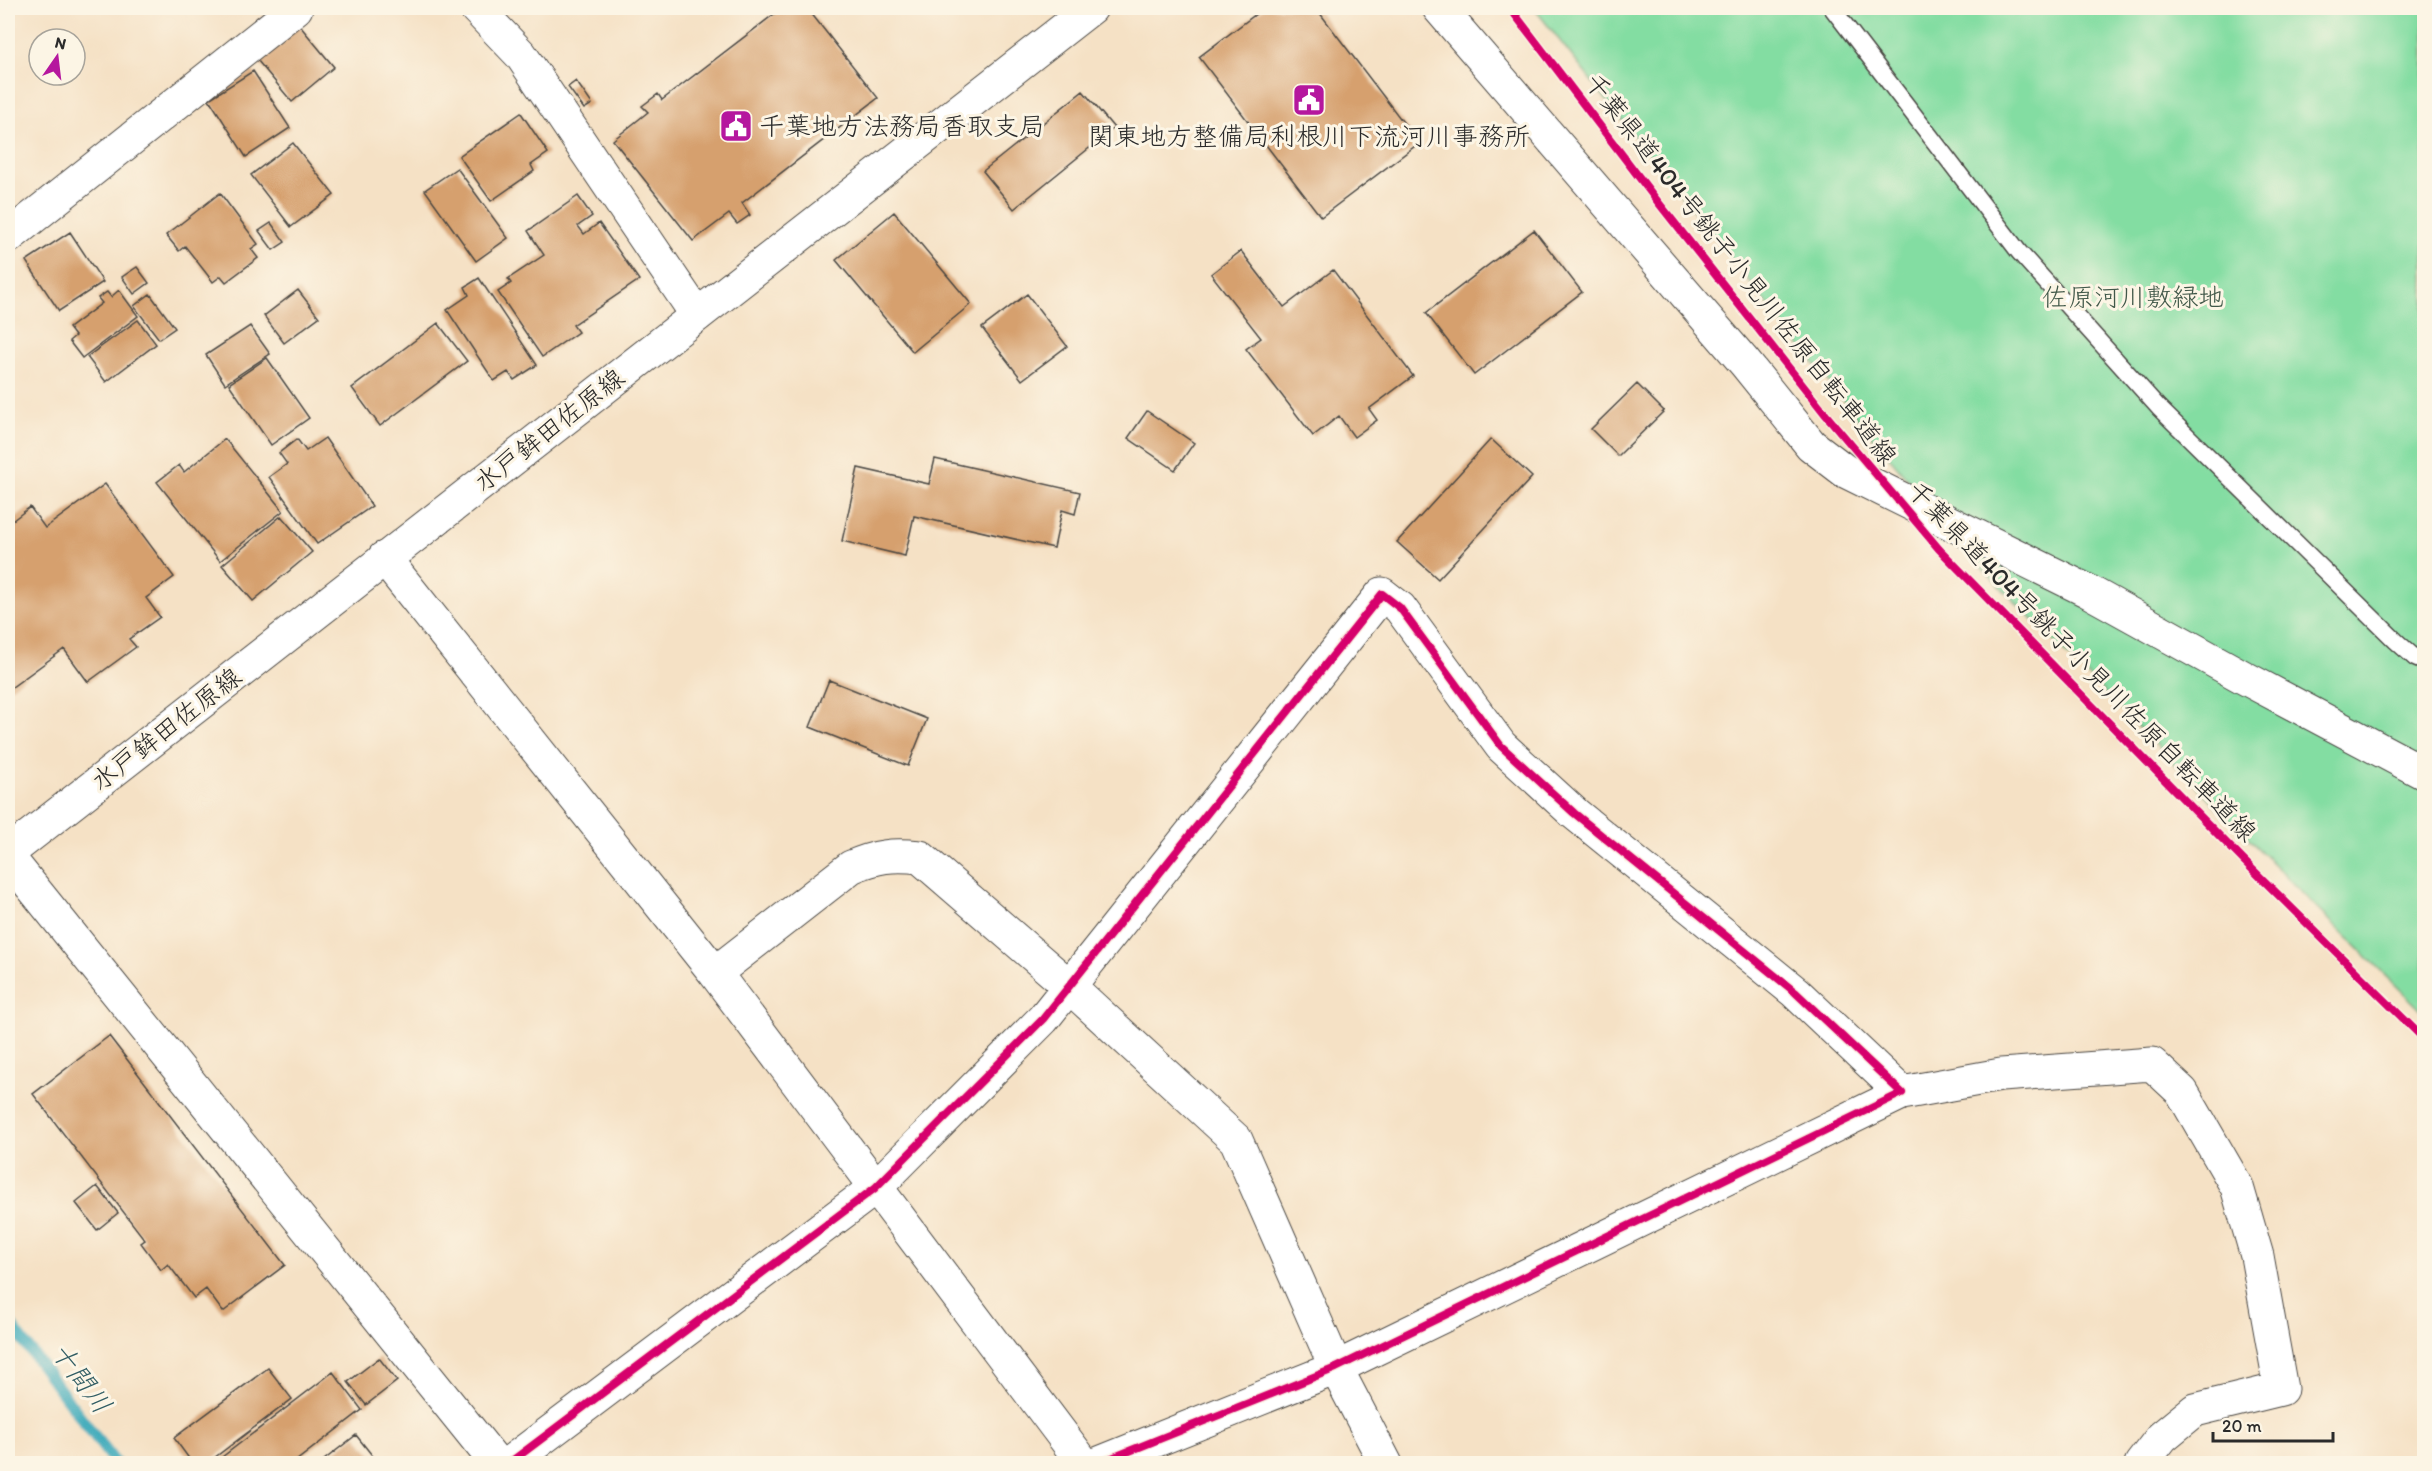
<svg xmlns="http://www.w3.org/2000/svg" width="2432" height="1471" font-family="Itim,'Klee One',sans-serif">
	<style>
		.green { fill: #83dda2; stroke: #578466; stroke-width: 1.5 }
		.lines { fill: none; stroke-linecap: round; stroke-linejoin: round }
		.stream { stroke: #3ba9ba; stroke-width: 12 }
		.building { fill: #d6a06e }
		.service-casing { stroke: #494642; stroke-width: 19 }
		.minor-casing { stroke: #494642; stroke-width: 35 }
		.primary-casing { stroke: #494642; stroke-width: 35 }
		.service { stroke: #fff; stroke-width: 16 }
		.minor { stroke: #fff; stroke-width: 33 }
		.primary { stroke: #fff; stroke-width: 33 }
		.cycleway-casing { stroke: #fcf5e5; stroke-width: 11 }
		.cycleway { stroke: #d6006c; stroke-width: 8 }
		.labels { text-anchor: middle; stroke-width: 6; stroke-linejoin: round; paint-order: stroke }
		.poi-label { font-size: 26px; fill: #2b2b2b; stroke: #fcf5e5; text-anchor: start }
		.street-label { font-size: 26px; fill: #2b2b2b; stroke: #fcf5e5 }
		.park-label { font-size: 26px; fill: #415849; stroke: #fcf5e5 }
		.water-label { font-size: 27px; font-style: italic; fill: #315d64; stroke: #fcf5e5 }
	</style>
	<rect width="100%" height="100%" fill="#fcf5e5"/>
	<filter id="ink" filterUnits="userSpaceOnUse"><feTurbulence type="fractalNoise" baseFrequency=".0167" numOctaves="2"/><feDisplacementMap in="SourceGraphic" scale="12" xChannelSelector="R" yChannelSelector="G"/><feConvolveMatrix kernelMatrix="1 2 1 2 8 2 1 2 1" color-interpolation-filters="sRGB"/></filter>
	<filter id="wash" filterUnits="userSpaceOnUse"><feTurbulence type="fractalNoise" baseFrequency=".008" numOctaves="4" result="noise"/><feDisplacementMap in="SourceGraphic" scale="24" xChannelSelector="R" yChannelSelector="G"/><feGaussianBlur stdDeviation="1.35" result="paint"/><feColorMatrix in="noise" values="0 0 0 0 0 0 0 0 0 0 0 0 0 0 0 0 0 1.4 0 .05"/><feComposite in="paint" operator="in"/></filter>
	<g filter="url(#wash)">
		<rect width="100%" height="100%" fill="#f5e1c5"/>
		<path class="green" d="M 1534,8 L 2424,8 L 2424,1013 L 2297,888 L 1976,562 L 1861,423 Z"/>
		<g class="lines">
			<path class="stream" d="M 8,1321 L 116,1464"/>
		</g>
		<g id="blocks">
			<path class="building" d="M 782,8 L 807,8 L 878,98 L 742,203 L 750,215 L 737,224 L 729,214 L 693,241 L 613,140 L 648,112 L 642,106 L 658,94 L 662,100 Z
				M 1264,8 L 1316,8 L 1419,143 L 1321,217 L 1199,57 Z
				M 295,20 L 334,67 L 292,102 L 253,55 Z
				M 253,71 L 290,128 L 246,157 L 209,99 Z
				M 576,81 L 592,104 L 584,109 L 568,87 Z
				M 1083,91 L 1114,128 L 1014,209 L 983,171 Z
				M 521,113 L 548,153 L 531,165 L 534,171 L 491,201 L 459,156 Z
				M 293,143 L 334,195 L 291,227 L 251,175 Z
				M 457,168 L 508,238 L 476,261 L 425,190 Z
				M 220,193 L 258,244 L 251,249 L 258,258 L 226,282 L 221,276 L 213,282 L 185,246 L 179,251 L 166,235 Z
				M 578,196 L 592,216 L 578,226 L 584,234 L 599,223 L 639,280 L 573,325 L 578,332 L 542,357 L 498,292 L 511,283 L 508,279 L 544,255 L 528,231 Z
				M 894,212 L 971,304 L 913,352 L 836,260 Z
				M 271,223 L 285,242 L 273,250 L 259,231 Z
				M 1534,230 L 1582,292 L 1474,375 L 1426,313 Z
				M 70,232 L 103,282 L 59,311 L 26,261 Z
				M 1241,251 L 1284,307 L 1333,270 L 1413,376 L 1369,409 L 1377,420 L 1354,437 L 1339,416 L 1313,436 L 1246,349 L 1261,338 L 1211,274 Z
				M 137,267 L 149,283 L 134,294 L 122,277 Z
				M 479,278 L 537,365 L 514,380 L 508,372 L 494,381 L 447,310 L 469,295 L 465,287 Z
				M 119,290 L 138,316 L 82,358 L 69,341 L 75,336 L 69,328 L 102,303 L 98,298 L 107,292 L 111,297 Z
				M 298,290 L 319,317 L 284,343 L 264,316 Z
				M 150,294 L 175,328 L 159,339 L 134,306 Z
				M 1027,294 L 1067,346 L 1022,380 L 982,328 Z
				M 138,320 L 156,344 L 106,382 L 87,357 Z
				M 438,323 L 467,361 L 380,426 L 352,388 Z
				M 250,326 L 270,354 L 225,384 L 206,355 Z
				M 267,358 L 309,418 L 271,445 L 229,384 Z
				M 1637,384 L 1664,411 L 1618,456 L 1591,429 Z
				M 1147,411 L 1194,443 L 1175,470 L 1128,438 Z
				M 325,438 L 372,506 L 317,544 L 269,477 L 287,464 L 279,453 L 297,439 L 306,451 Z
				M 225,439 L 283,511 L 220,561 L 157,482 L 179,465 L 184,472 Z
				M 1491,439 L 1532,477 L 1438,579 L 1397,542 Z
				M 935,459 L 1080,492 L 1075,514 L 1062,510 L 1054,548 L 914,516 L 905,556 L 842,541 L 858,468 L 929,484 Z
				M 105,484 L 174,577 L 146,598 L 160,617 L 129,639 L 136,647 L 88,682 L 64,649 L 8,690 L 8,524 L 30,507 L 45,528 Z
				M 281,516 L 312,552 L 253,601 L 222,565 Z
				M 829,680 L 927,719 L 908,766 L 810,727 Z
				M 109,1036 L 285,1265 L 223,1312 L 206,1289 L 194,1298 L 168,1264 L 161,1270 L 141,1243 L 145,1240 L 33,1094 Z
				M 97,1186 L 118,1213 L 97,1230 L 76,1203 Z
				M 379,1358 L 397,1381 L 366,1405 L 348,1382 Z
				M 268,1368 L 292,1399 L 206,1464 L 193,1464 L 174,1438 Z
				M 333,1372 L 362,1410 L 292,1464 L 213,1464 Z
				M 356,1435 L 379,1464 L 319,1464 Z"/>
		</g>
	</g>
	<g filter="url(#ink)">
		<use href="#blocks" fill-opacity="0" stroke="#494642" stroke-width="1.5"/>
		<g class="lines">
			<g class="service-casing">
				<path id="service" d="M 1832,8 L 2019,252 L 2159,408 L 2396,641 L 2415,658 L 2424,662"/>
			</g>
			<g class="minor-casing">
				<path id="minor" d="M 476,8 L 521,55 L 697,315
					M 1439,8 L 1745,363 L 1811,445 L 1845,471 L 2088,591 L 2243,677 L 2424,773
					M 8,237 L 296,8
					M 384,558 L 715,973 L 1084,1464
					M 8,857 L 497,1464
					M 715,973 L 851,867 C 877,856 892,854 920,857 L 1069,986 L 1236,1140 L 1336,1368 L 1386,1464
					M 1902,1093 L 2001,1075 L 2152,1064 L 2182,1092 L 2237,1187 L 2257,1256 L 2281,1389 L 2195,1410 L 2162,1437 L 2141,1464
					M 508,1464 L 875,1188 L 1043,1019 L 1382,594 L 1400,608 L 1501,746 L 1574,813 L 1795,992 L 1902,1093 L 1336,1368 L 1097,1464"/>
			</g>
			<g class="primary-casing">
				<path id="primary" d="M 8,853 L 1091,8"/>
			</g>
			<use href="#service" class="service"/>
			<use href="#minor" class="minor"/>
			<use href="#primary" class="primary"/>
			<g class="cycleway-casing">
				<path id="cycleway" d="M 1510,8 L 1658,202 L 1826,415 L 1939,549 L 2243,860 L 2424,1039
					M 508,1464 L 875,1188 L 1043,1019 L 1382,594 L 1400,608 L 1501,746 L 1574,813 L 1795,992 L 1902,1093 L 1336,1368 L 1097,1464"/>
			</g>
			<use href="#cycleway" class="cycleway"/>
		</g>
	</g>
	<defs>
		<g id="civic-square" transform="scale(1.725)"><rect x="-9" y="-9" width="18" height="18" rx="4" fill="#b5179e" stroke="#fcf5e5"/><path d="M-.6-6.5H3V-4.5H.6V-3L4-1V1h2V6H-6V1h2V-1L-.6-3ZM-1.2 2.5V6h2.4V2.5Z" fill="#fff"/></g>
	</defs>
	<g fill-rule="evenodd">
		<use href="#civic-square" x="1309" y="100"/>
		<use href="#civic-square" x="736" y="126"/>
	</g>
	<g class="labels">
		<g class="poi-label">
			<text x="759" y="135">千葉地方法務局香取支局</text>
			<text x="1309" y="145" text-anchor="middle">関東地方整備局利根川下流河川事務所</text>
		</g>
		<g class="street-label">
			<text transform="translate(1741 269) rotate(52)" y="9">千葉県道404号銚子小見川佐原自転車道線</text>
			<text transform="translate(549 430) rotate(-38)" y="9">水戸鉾田佐原線</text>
			<text transform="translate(2082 661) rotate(46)" y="9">千葉県道404号銚子小見川佐原自転車道線</text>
			<text transform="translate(166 729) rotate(-38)" y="9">水戸鉾田佐原線</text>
		</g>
		<g class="park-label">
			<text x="2133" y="306">佐原河川敷緑地</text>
		</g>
		<g class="water-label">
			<text transform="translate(81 1378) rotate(53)" y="9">十間川</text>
		</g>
	</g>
	<rect width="2432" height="1471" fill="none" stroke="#fcf5e5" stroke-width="30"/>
	<g transform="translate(57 57) rotate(14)"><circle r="28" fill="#fcf5e5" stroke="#a8a49b" stroke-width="1.5"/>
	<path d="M0-4.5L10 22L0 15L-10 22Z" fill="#b5179e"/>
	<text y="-9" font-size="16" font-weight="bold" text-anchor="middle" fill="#2b2b2b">N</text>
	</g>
	<path d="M2213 1432v9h120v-9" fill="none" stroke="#2b2b2b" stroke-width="3"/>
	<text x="2222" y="1432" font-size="18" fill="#2b2b2b" stroke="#fcf5e5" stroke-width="4.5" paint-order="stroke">20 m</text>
</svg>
